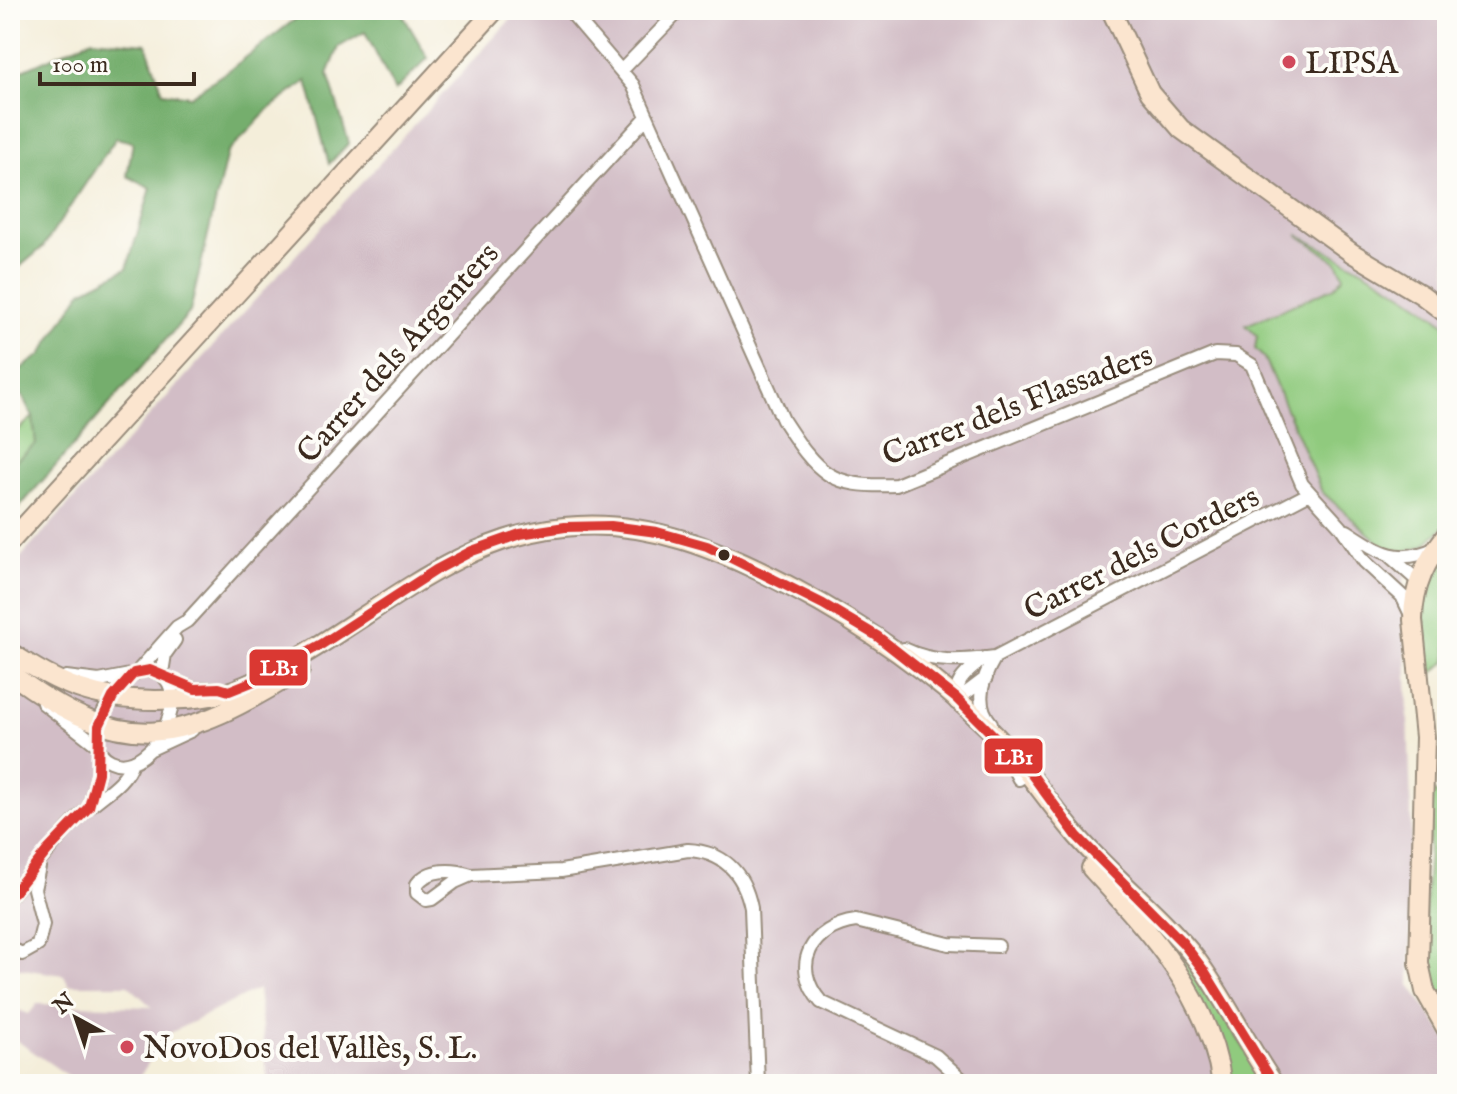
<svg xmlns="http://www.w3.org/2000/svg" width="1457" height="1094" font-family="'IM FELL English',serif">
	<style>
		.industrial { fill: #d2bdc6 }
		.green { fill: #90ca7e; stroke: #667a4e; stroke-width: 2 }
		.forest { fill: #74ae6d; stroke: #586c46; stroke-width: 2 }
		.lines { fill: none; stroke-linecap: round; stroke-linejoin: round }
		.street-casing { stroke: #988c7c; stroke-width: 16 }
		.secondary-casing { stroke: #988c7c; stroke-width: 22 }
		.street { stroke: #fff; stroke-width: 12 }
		.secondary { stroke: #fbe5cf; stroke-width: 18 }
		.bus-1-casing { stroke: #fdfcf7; stroke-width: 16 }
		.bus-1 { stroke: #da3832; stroke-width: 10 }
		.poi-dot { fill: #d1495b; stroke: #fdfcf7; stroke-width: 3 }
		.bus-dot { fill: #3b2a1e; stroke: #fdfcf7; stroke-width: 3 }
		.labels { text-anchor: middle; stroke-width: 8; stroke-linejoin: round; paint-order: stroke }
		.poi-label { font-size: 32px; fill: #3b2a1e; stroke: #fdfcf7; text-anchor: start }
		.street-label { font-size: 32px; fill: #3b2a1e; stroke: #fdfcf7 }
		.line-badge { stroke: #fdfcf7; stroke-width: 3 }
		.badge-label { font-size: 22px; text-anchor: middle; font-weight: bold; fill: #fff }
	</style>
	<rect width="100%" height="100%" fill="#fdfcf7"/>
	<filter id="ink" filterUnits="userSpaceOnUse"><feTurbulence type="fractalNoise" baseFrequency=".0125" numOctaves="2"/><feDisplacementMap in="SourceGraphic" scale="16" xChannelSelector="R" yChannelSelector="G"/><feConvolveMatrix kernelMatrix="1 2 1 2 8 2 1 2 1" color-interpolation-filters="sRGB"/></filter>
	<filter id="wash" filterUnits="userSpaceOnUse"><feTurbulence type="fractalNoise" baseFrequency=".006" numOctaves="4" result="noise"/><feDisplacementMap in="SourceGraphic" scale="32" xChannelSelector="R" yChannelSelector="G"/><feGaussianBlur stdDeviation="1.8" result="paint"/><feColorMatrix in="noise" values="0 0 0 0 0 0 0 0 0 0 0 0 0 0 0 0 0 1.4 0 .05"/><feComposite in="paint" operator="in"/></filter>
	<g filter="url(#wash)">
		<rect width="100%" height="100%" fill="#f4eeda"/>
		<path class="industrial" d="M 519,10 L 1447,10 L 1447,517 L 1404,579 L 1411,810 L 1410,985 L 1447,1039 L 1447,1084 L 268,1084 L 258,989 L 166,1035 L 135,1084 L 80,1084 L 10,1036 L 10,1013 L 13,1008 L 29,1014 L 37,1004 L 152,1007 L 128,985 L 69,985 L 64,975 L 10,967 L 10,569 Z"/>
		<path class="green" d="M 1297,234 C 1347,262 1403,288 1447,326 L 1447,524 L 1425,545 L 1403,552 L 1384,547 L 1322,492 L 1264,358 L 1255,349 L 1257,336 L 1246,325 L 1335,287 L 1344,276 L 1337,262 Z
			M 33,417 L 36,444 L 10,465 L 10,437 Z
			M 1447,550 L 1447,661 L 1431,674 L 1424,615 L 1425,587 Z
			M 1432,791 L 1447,799 L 1447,1014 L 1428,985 L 1423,947 Z
			M 1153,919 L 1182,950 L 1267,1084 L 1226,1084 L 1151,927 Z"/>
		<path class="forest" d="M 302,10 L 400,10 L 428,58 L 395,91 L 365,32 L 339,47 L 328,74 L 349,143 L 329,164 L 307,81 L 269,109 L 227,153 L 190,312 L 10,518 L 10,465 L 36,444 L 33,417 L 21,394 L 10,405 L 10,376 L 41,355 L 82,291 L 127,268 L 151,188 L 127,176 L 133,142 L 116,138 L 43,247 L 10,275 L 10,67 L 23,70 L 92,39 L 146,44 L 163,92 L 190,96 L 232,68 L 298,17 Z"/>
	</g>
	<g filter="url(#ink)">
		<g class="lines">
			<g class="street-casing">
				<path id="street" d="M 569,10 L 633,85 L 783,420 C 818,474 830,488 896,485 L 1215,354 L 1236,355 L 1252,365 L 1302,484 L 1341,527 L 1364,561 L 1402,596 L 1412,617
					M 621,71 L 680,10
					M 1347,531 C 1379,552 1398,566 1436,548
					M 1391,557 L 1418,581
					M 904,649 C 935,664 962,661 995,657 L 1310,493
					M 143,670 C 205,670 155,782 111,761 C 75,745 117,676 143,670 Z
					M 138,671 L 177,627 L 187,621 L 646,118
					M 162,673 L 165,654 L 175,640
					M 66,677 L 99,681 L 130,675
					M 167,678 L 195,689 L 213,688
					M 952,695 L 961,697 L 986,678
					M 43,703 L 97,745
					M 956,703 C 955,678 967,673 984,658
					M 991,723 C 973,703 983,677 995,657
					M 151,749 L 192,730
					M 1009,760 L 1019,779
					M 89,807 L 98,773 L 100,752
					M 471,875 C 453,869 429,868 417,884 L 417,893 L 426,900 L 432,899 L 455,882 L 471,875 L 561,871 L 688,850 C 724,852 744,873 751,908 L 758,1084
					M 10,897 C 34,867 58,838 85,811 C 101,795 125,784 132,762
					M 10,948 L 22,954 L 38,945 L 43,924 L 34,889 L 39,867
					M 967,1084 L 936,1056 L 821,1002 C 789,965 812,927 856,921 L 949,944 L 998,946"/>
			</g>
			<g class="secondary-casing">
				<path id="secondary" d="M 1111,10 L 1150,93 L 1181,129 L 1352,253 L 1422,295 L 1447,314
					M 1447,534 C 1426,561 1413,586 1413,620 L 1425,737 L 1419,963 L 1425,991 L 1447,1030
					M 10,542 L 495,10
					M 10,652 C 58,685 96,700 155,700 C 175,700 197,699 217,695 C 245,688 270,674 294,660 C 382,610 460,537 564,527 C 647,518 721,550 793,588 C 865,626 930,671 988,728 C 1022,761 1046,800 1077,836 C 1114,879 1161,914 1196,959 C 1225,998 1246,1044 1274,1084
					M 10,673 C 127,760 182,743 300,670
					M 1091,868 C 1149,931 1210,996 1222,1084"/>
			</g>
			<use href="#street" class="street"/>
			<use href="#secondary" class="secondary"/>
			<g class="bus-1-casing">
				<path id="bus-1" d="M 10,897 L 47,851 L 89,807 L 98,773 L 99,726 L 113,697 L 134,673 L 150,670 L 195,689 L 219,688 L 229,691 L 254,681 L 322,644 L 436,570 L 472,551 L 520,534 L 565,527 L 611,526 L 657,532 L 707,546 L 823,604 L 877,636 L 956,698 L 1030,772 L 1077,836 L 1183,943 L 1205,972 L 1274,1084"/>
			</g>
			<use href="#bus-1" class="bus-1"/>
		</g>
	</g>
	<g class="poi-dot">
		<circle cx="1289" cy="62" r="8"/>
		<circle cx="127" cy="1047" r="8"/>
	</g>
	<circle class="bus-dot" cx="724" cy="555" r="7"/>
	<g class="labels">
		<g class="poi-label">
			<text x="1305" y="73">LIPSA</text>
			<text x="143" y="1058">NovoDos del Vallès, S. L.</text>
		</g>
		<g class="street-label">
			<text transform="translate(397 352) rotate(-48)" y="11">Carrer dels Argenters</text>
			<text transform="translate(1017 404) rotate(-21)" y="11">Carrer dels Flassaders</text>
			<text transform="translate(1141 552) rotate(-27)" y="11">Carrer dels Corders</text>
		</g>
	</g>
	<g class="line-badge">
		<rect x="248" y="648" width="61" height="39" rx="8" fill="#da3832"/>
		<rect x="983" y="737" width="61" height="38" rx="8" fill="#da3832"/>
	</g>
	<g class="badge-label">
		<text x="279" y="675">LB1</text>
		<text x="1014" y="764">LB1</text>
	</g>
	<rect width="1457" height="1094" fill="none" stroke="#fdfcf7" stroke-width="40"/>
	<g transform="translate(76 1018) rotate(320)" stroke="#fdfcf7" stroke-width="6" paint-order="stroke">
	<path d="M0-6L14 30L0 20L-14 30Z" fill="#3b2a1e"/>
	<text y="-12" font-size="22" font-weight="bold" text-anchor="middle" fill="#3b2a1e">N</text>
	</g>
	<path d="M40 72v12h154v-12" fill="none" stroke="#3b2a1e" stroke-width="4"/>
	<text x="52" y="72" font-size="24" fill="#3b2a1e" stroke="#fdfcf7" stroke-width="6" paint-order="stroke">100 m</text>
</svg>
